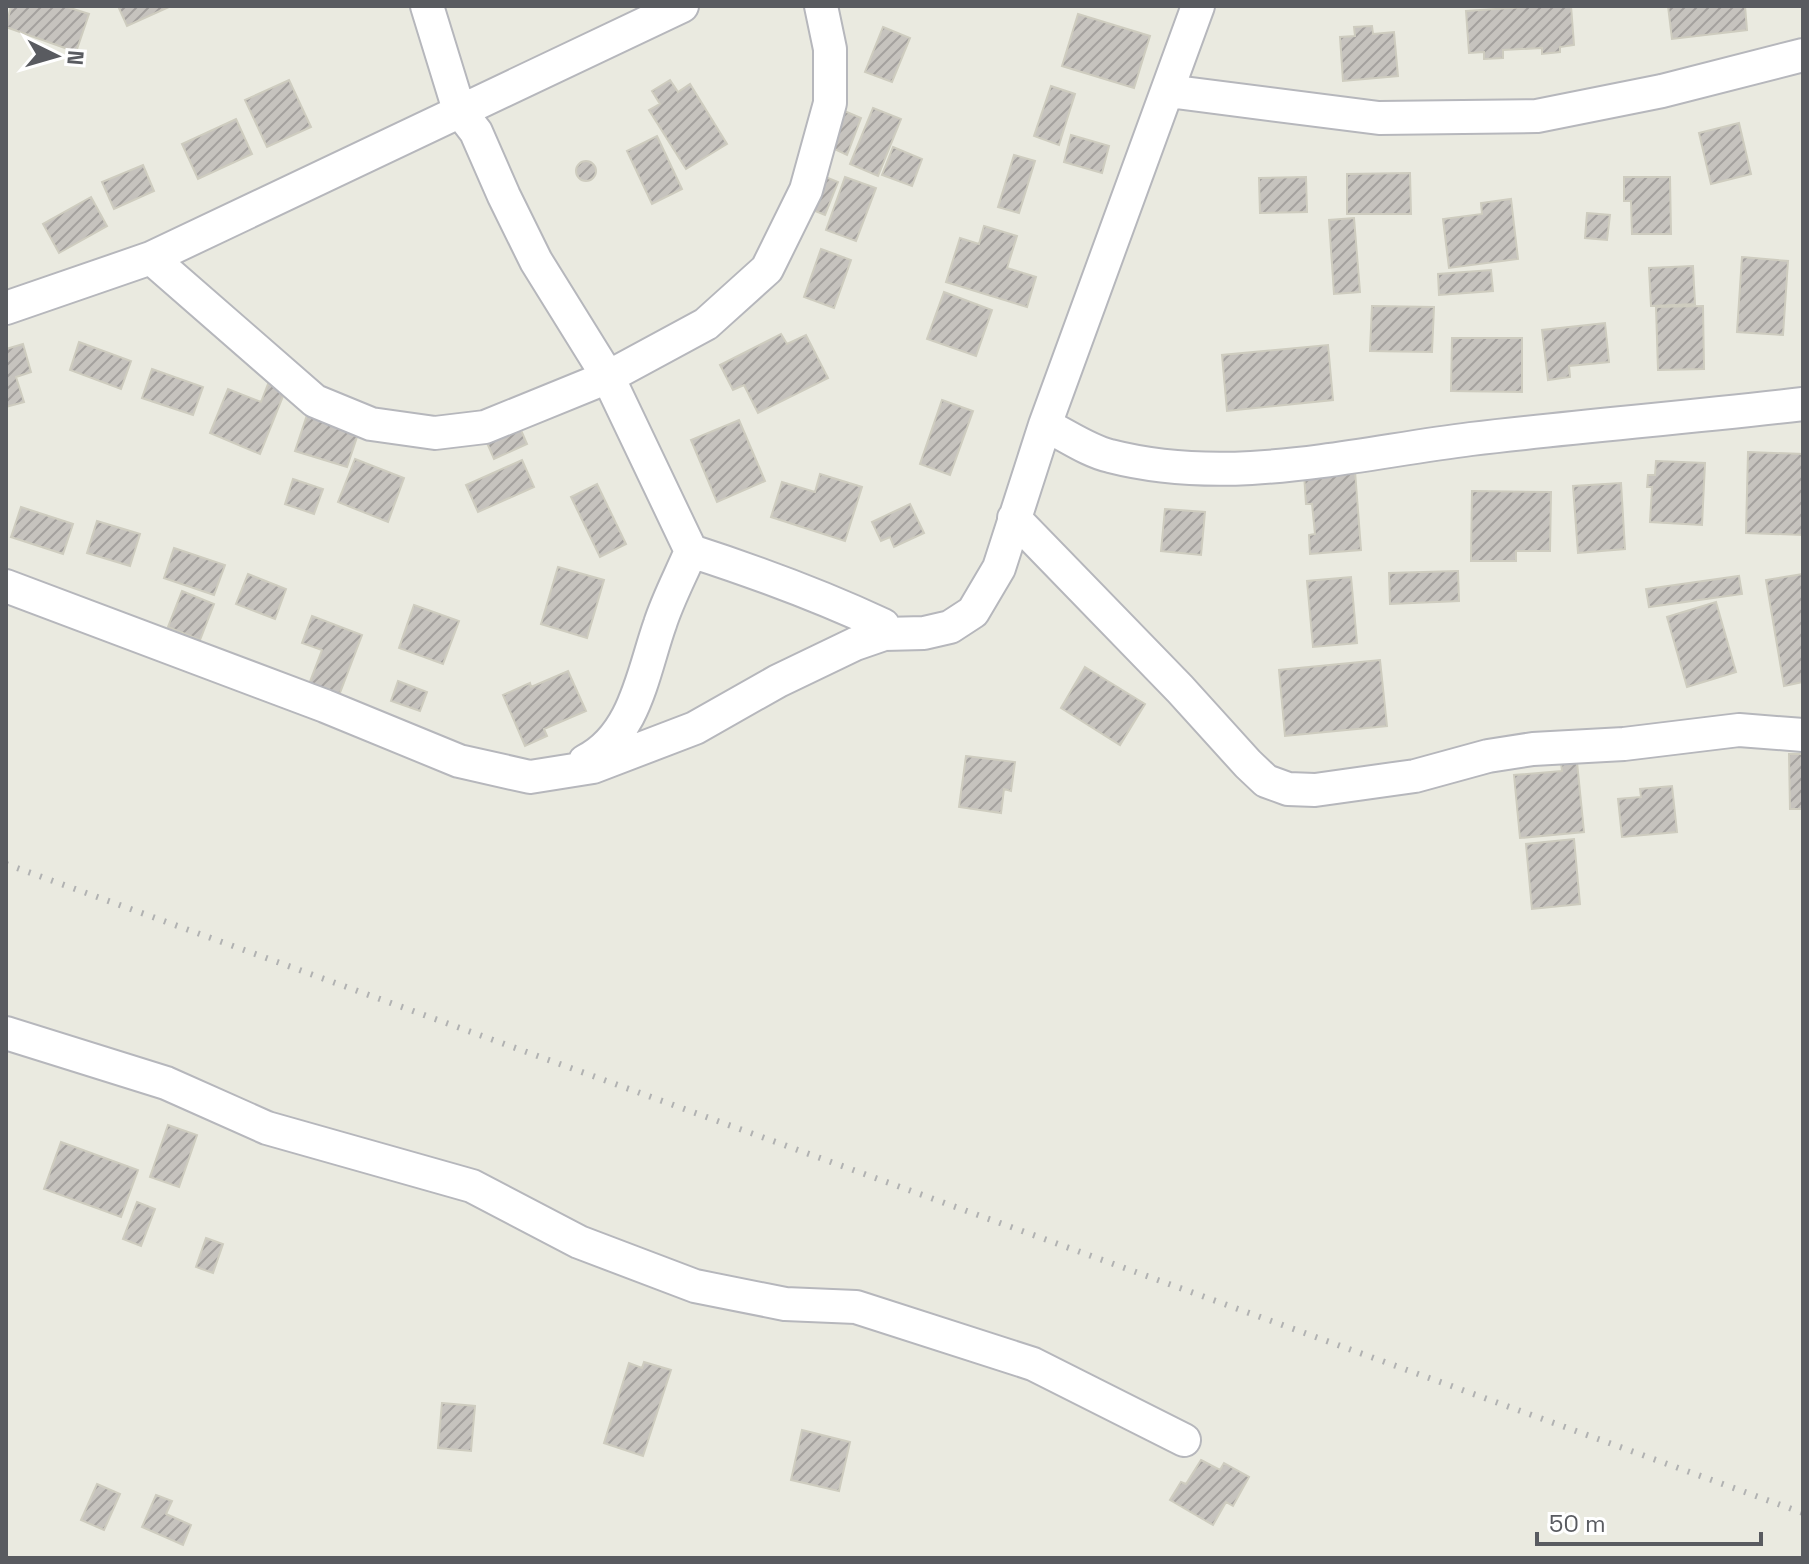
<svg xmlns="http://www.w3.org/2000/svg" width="1809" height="1564" font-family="'Space Grotesk',sans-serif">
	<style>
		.building { fill: url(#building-hatch); stroke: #ceccbf; stroke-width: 2 }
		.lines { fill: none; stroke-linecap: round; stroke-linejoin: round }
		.street-casing { stroke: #b6b7bc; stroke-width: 36 }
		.street { stroke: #fff; stroke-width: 32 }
		.rail { stroke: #b1b2b2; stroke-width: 6; stroke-dasharray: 2 10; stroke-linecap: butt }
	</style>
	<defs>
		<pattern id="building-hatch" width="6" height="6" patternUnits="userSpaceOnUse" patternTransform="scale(2)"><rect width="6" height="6" fill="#c6c3be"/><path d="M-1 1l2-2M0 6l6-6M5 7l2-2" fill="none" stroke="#a4a19e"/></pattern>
	</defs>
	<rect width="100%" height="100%" fill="#eaeae0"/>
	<path class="building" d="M 11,6 L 64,6 L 89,14 L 76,52 L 6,27 Z
		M 118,6 L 171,6 L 127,26 Z
		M 1541,6 L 1571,6 L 1574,45 L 1560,47 L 1560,52 L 1542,54 L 1542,48 L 1503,50 L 1503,58 L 1484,59 L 1484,52 L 1469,53 L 1466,11 Z
		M 1668,6 L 1745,6 L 1747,30 L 1672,39 Z
		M 1078,14 L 1150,36 L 1134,88 L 1062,66 Z
		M 1372,26 L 1373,34 L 1394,32 L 1398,76 L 1343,81 L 1340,37 L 1355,36 L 1354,27 Z
		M 883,27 L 910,38 L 892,82 L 865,72 Z
		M 289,80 L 311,127 L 267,147 L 245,100 Z
		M 670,80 L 678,92 L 690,84 L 727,144 L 686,169 L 649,110 L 660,104 L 652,91 Z
		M 1051,86 L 1075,94 L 1059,145 L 1034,136 Z
		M 873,108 L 901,119 L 878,176 L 850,164 Z
		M 842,110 L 861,118 L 847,155 L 828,146 Z
		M 236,119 L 252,154 L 198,179 L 182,144 Z
		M 1739,123 L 1751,174 L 1711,184 L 1699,133 Z
		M 1071,135 L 1109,146 L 1102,173 L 1064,162 Z
		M 657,136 L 682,189 L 652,204 L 627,151 Z
		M 893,147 L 922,159 L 912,186 L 882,175 Z
		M 1014,155 L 1035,161 L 1019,213 L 998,207 Z
		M576 171a10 10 0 1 1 20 0a10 10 0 1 1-20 0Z
		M 143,165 L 154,191 L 114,209 L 102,182 Z
		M 1410,173 L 1411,214 L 1347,214 L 1347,174 Z
		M 818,174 L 838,182 L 825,215 L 805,207 Z
		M 845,177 L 876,188 L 856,241 L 826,230 Z
		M 1306,177 L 1307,212 L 1260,213 L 1259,178 Z
		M 1624,177 L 1670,177 L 1671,234 L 1632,234 L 1631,201 L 1624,201 Z
		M 91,197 L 107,226 L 59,253 L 43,224 Z
		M 1511,199 L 1518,259 L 1449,268 L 1443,219 L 1482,214 L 1481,203 Z
		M 1587,213 L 1610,215 L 1607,240 L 1585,238 Z
		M 1354,218 L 1360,292 L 1334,294 L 1329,220 Z
		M 984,226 L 1017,236 L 1007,268 L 1036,277 L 1027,307 L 946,282 L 960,238 L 979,244 Z
		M 821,249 L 851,260 L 834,308 L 804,297 Z
		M 1742,257 L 1788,261 L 1783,335 L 1737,332 Z
		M 1693,266 L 1695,304 L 1651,306 L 1649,268 Z
		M 1491,270 L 1493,291 L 1439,295 L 1438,274 Z
		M 944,292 L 992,310 L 976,356 L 927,339 Z
		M 1372,306 L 1434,307 L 1432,352 L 1370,351 Z
		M 1703,306 L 1704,369 L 1658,370 L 1656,307 Z
		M 1605,323 L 1609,362 L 1569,366 L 1570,377 L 1548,380 L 1542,330 Z
		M 781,334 L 787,344 L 806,335 L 828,378 L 758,413 L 744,385 L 733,390 L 720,365 Z
		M 1452,338 L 1522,338 L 1522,392 L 1451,391 Z
		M 79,342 L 131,361 L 121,389 L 70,370 Z
		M 23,344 L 31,372 L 16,377 L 24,402 L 6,407 L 6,349 Z
		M 1328,345 L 1333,400 L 1227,411 L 1222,355 Z
		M 152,369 L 203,387 L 193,415 L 142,398 Z
		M 268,384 L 285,391 L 260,454 L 210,433 L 228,389 L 261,402 Z
		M 942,400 L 973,411 L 950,475 L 920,464 Z
		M 309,409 L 361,425 L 347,467 L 295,451 Z
		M 739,420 L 765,481 L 717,502 L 691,440 Z
		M 517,421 L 527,444 L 494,459 L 484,436 Z
		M 1748,452 L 1803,454 L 1803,535 L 1746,533 Z
		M 355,459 L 404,478 L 388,522 L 338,502 Z
		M 522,460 L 534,487 L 478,512 L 466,485 Z
		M 1656,461 L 1705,463 L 1702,525 L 1650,522 L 1652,487 L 1647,487 L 1648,475 L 1655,475 Z
		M 1355,471 L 1361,550 L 1310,554 L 1309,535 L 1315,534 L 1312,504 L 1306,504 L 1304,474 Z
		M 820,474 L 862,487 L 845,541 L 771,517 L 782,482 L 815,492 Z
		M 293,479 L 323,489 L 314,514 L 285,504 Z
		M 1621,483 L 1625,549 L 1578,553 L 1573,486 Z
		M 597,484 L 626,544 L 600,557 L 571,497 Z
		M 1472,491 L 1551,492 L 1550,551 L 1516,551 L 1516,561 L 1471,561 Z
		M 910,504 L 924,533 L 894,547 L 890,537 L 881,541 L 872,522 Z
		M 21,507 L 73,524 L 63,554 L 11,537 Z
		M 1165,509 L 1205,512 L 1201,555 L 1161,551 Z
		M 97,521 L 140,534 L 130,566 L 87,553 Z
		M 174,548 L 225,565 L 214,595 L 164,578 Z
		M 558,567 L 604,580 L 587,638 L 541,624 Z
		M 1458,571 L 1459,601 L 1390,604 L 1389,573 Z
		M 248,574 L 286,589 L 275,619 L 236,604 Z
		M 1803,574 L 1803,682 L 1784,686 L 1766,580 Z
		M 1739,576 L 1742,594 L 1649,607 L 1646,589 Z
		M 1351,577 L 1357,643 L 1313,647 L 1307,581 Z
		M 182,591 L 214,604 L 200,640 L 168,627 Z
		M 1716,602 L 1736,672 L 1687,687 L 1667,617 Z
		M 414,605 L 459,621 L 443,664 L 399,648 Z
		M 312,616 L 362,635 L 338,698 L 308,687 L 322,650 L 302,643 Z
		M 1380,660 L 1387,726 L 1285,736 L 1279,670 Z
		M 1085,667 L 1145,704 L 1120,745 L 1061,708 Z
		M 568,671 L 586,711 L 544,729 L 547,736 L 525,746 L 503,695 L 530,683 L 531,687 Z
		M 398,681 L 427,692 L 420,711 L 391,701 Z
		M 1789,754 L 1803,754 L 1803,809 L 1790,809 Z
		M 966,756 L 1015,762 L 1011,791 L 1004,789 L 1001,813 L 959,807 Z
		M 1577,762 L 1584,832 L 1520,838 L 1514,775 L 1562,771 L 1561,763 Z
		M 1672,786 L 1677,832 L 1622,837 L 1618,799 L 1641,797 L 1640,789 Z
		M 1574,839 L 1580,904 L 1532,909 L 1526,844 Z
		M 168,1125 L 197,1135 L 179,1187 L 150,1177 Z
		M 61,1142 L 138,1170 L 121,1217 L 44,1189 Z
		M 137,1202 L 155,1209 L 141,1246 L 123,1239 Z
		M 206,1238 L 223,1244 L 213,1273 L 196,1267 Z
		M 644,1362 L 671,1370 L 643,1456 L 604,1443 L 629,1363 L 642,1368 Z
		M 442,1403 L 475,1406 L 471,1451 L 438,1448 Z
		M 802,1430 L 850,1442 L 839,1491 L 791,1480 Z
		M 1201,1460 L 1220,1470 L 1224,1463 L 1249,1477 L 1233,1506 L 1226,1502 L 1213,1525 L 1170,1500 L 1181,1482 L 1186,1484 Z
		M 97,1484 L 120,1494 L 104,1530 L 81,1520 Z
		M 156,1495 L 172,1501 L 166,1514 L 191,1525 L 183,1545 L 142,1527 Z"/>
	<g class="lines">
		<g class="street-casing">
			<path id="street" d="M 427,6 L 459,110 L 476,132 L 504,196 L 536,261 L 608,377 L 691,551 C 756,572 821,596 883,625 L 884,634
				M 1168,91 L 1379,118 L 1537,116 L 1662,91 L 1803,55
				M 151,258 L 315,401 L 371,424 L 435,433 L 485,427 L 608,377 L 706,324 L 767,269 L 806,190 L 830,103 L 830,49 L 821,6
				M 6,308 L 151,258 L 682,6
				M 1045,425 C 1066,435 1088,451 1110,456 C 1231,487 1351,454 1471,439 C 1582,426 1693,417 1803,404
				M 1014,518 L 1180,689 L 1248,764 L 1266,781 L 1288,789 L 1315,790 L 1415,776 L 1488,756 L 1533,749 L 1624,744 L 1739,730 L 1803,735
				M 6,586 L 325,706 L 459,761 L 530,777 L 593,767 L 695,728 L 778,681 L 855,644 L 884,634 L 924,633 L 950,627 L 973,612 L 999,568 L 1045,425 L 1198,6
				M 585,761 C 635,736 643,672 660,624 C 668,599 681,575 691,551
				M 6,1033 L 166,1083 L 267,1128 L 472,1186 L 579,1242 L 695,1286 L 785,1304 L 856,1307 L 1033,1364 L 1184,1440"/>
		</g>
		<use href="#street" class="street"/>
		<path class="rail" d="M 6,864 L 1803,1513"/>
	</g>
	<rect width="1809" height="1564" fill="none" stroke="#595b60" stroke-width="16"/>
	<g transform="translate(56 56) rotate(95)" stroke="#ffffff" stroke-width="6" paint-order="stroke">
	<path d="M0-6L14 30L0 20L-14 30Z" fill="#595b60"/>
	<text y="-12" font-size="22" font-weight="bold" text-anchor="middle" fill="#595b60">N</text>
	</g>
	<path d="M1537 1532v12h224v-12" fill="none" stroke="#595b60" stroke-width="4"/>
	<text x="1549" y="1532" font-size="24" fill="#595b60" stroke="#ffffff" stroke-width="6" paint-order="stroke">50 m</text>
</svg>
